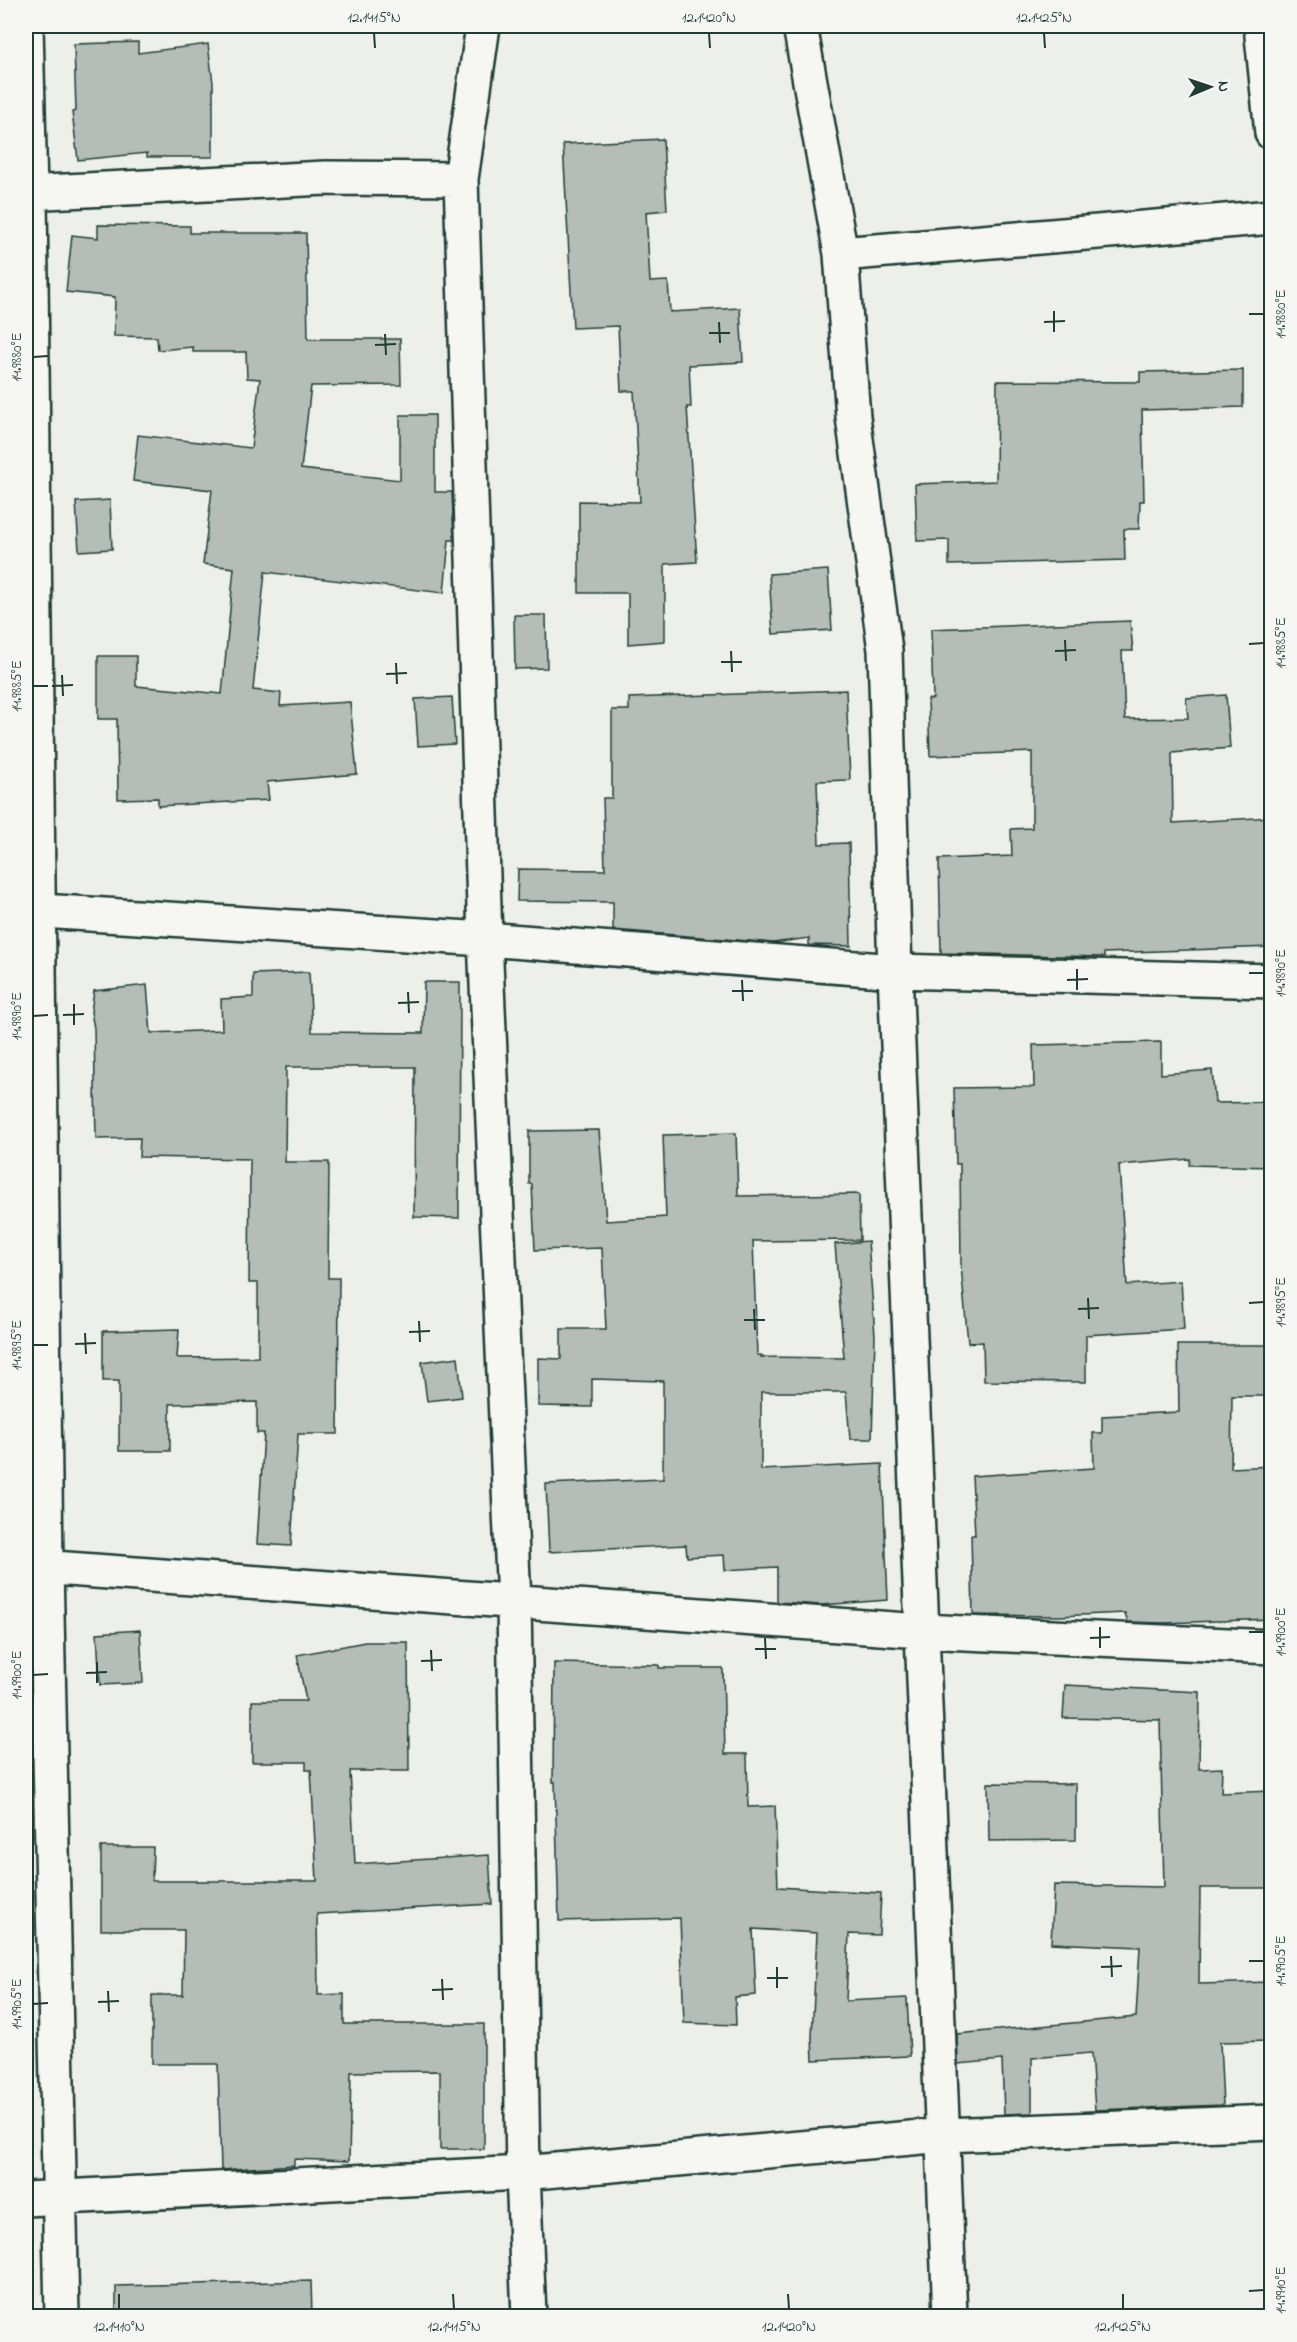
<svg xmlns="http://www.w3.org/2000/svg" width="1297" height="2342" font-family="'Indie Flower',sans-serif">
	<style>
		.building { fill: #b4bdb8; stroke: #1f3d34; stroke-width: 1.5 }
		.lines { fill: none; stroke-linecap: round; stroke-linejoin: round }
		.minor-casing { stroke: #1f3d34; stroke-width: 38 }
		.minor { stroke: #f6f6f2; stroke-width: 33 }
		.ticks { fill: none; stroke: #1f3d34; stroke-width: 2 }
		.neatline { fill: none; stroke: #1f3d34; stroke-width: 2 }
		.ticks-label { font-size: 15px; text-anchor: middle; fill: #1f3d34 }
	</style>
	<rect width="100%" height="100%" fill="#edefea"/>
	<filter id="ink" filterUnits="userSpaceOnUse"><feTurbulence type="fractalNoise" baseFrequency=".0167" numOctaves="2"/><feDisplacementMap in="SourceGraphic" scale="12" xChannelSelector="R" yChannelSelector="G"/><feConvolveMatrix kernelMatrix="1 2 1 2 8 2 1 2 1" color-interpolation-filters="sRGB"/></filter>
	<g filter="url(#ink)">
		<path class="building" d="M 138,42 L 138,53 L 208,44 L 213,83 L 213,157 L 147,157 L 147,153 L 78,160 L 72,112 L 76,111 L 74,44 Z
			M 663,139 L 667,210 L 646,212 L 650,282 L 668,281 L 670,312 L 740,308 L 743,362 L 689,365 L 691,407 L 687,407 L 697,562 L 665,564 L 665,641 L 628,644 L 628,593 L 579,593 L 579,501 L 640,502 L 634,391 L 621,391 L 618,326 L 573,328 L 563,144 Z
			M 98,225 L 190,226 L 190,233 L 306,233 L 308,339 L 400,339 L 401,385 L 311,386 L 301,469 L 400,480 L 400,415 L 435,415 L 435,492 L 452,492 L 454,540 L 449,540 L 444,593 L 265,572 L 253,690 L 281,693 L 280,706 L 350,702 L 357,774 L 267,782 L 269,800 L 158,806 L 158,798 L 118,799 L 117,719 L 98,719 L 98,656 L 136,656 L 136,686 L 222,694 L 234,568 L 203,564 L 212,490 L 133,481 L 138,435 L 251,448 L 260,379 L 247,378 L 246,352 L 193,352 L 193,347 L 158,350 L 157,337 L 114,336 L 115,297 L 66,292 L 72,235 L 98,238 Z
			M 1243,370 L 1243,407 L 1142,410 L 1144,501 L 1140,501 L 1139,529 L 1124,529 L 1125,560 L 949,565 L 949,540 L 917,541 L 915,484 L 996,481 L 997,381 L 1140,382 L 1140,372 Z
			M 110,500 L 112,549 L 79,551 L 76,502 Z
			M 828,570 L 832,630 L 773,634 L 769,574 Z
			M 514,615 L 546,615 L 547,668 L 515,669 Z
			M 1130,621 L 1133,651 L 1122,651 L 1125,719 L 1188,718 L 1186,698 L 1226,695 L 1230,748 L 1172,753 L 1173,823 L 1272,817 L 1272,947 L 1104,953 L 1104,957 L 941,953 L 939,859 L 1012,856 L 1011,829 L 1032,828 L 1032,752 L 930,756 L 928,699 L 933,699 L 931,629 Z
			M 846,690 L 850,780 L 817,781 L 819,844 L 849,843 L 851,946 L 809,945 L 809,938 L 773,943 L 613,930 L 613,902 L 517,901 L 518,869 L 605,870 L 603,798 L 612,798 L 612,710 L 629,710 L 629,698 Z
			M 452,697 L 455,744 L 418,746 L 415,699 Z
			M 309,972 L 312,1032 L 423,1033 L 424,982 L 460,982 L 459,1218 L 414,1217 L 415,1067 L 286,1067 L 285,1162 L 329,1162 L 328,1278 L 339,1278 L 338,1434 L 298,1434 L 291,1546 L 257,1544 L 264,1433 L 257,1433 L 257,1402 L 170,1404 L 170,1451 L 119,1451 L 119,1381 L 103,1381 L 103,1331 L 179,1329 L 177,1358 L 258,1357 L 258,1283 L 249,1283 L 250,1159 L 139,1157 L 140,1138 L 96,1139 L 94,1028 L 91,1012 L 94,991 L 147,985 L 151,1033 L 222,1030 L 221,999 L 253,997 L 253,974 Z
			M 1161,1042 L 1161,1074 L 1212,1070 L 1215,1103 L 1272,1102 L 1272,1167 L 1189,1165 L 1190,1159 L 1119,1165 L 1127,1285 L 1181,1281 L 1184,1329 L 1086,1335 L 1086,1382 L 984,1381 L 983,1342 L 968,1343 L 961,1266 L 960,1164 L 956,1164 L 954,1088 L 1034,1087 L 1033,1045 Z
			M 599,1130 L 606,1221 L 666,1217 L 663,1135 L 736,1133 L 738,1196 L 859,1194 L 860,1240 L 753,1241 L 757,1355 L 761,1355 L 761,1357 L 844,1358 L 835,1244 L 868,1241 L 875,1336 L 872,1439 L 850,1439 L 846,1392 L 761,1392 L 761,1470 L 882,1464 L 888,1600 L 821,1605 L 777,1602 L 777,1567 L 725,1570 L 724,1555 L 687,1557 L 686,1545 L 549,1552 L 546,1484 L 663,1479 L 663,1381 L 592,1379 L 592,1407 L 538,1406 L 538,1358 L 561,1359 L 561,1329 L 606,1329 L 602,1248 L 535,1250 L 532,1184 L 529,1184 L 529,1131 Z
			M 1178,1345 L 1272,1345 L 1272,1396 L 1232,1396 L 1231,1468 L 1272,1466 L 1272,1619 L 1163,1623 L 1128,1622 L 1125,1613 L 1059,1616 L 973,1615 L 971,1535 L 975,1535 L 972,1476 L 1094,1468 L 1093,1433 L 1102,1433 L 1102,1416 L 1179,1412 Z
			M 458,1357 L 462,1397 L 427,1401 L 422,1362 Z
			M 140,1630 L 143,1683 L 100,1685 L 97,1633 Z
			M 365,1642 L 408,1642 L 409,1771 L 350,1771 L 355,1864 L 489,1855 L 492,1904 L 317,1914 L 318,1995 L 344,1994 L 344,2024 L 484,2024 L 484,2149 L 440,2149 L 440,2071 L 351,2072 L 349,2161 L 294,2159 L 294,2165 L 221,2170 L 218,2064 L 152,2064 L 152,1995 L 183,1995 L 184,1930 L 101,1930 L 101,1847 L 153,1847 L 152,1881 L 317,1881 L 311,1770 L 306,1770 L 306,1762 L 252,1762 L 252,1701 L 306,1701 L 297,1655 Z
			M 554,1663 L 659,1665 L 659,1668 L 723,1668 L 725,1754 L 747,1754 L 748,1807 L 775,1806 L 778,1887 L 881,1893 L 879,1935 L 849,1934 L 846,2001 L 907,1998 L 910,2056 L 813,2060 L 812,2037 L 817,1933 L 753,1929 L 756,1995 L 735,1997 L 736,2025 L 684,2023 L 680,1918 L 559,1921 L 555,1782 L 553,1782 Z
			M 1065,1685 L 1200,1692 L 1199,1769 L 1222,1768 L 1221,1793 L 1272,1791 L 1272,1888 L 1200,1888 L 1199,1984 L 1272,1982 L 1272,2041 L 1220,2042 L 1223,2105 L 1095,2110 L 1091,2053 L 1032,2058 L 1032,2113 L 1004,2114 L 1002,2060 L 958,2064 L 957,2034 L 1136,2017 L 1140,1947 L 1051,1943 L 1054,1885 L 1164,1887 L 1160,1720 L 1063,1718 Z
			M 988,1783 L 1076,1784 L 1076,1840 L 989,1841 Z
			M 311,2281 L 312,2316 L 116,2316 L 116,2286 Z"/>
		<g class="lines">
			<g class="minor-casing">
				<path id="minor" d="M 26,26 L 30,193 L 46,1567 L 62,2316
					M 483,26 L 461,179 L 485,939 L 514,1602 L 523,2173 L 529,2316
					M 800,26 L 841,254 L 853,417 L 885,650 L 895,971 L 950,2316
					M 1261,26 L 1272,133
					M 26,193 L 325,178 L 461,179
					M 841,254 L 1272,217
					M 26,910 L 485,939 L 895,971 L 1272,981
					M 26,1566 L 921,1631 L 1272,1647
					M 26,2199 L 523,2173 L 944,2135 L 1272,2122"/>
			</g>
			<use href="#minor" class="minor"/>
		</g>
	</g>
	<path class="ticks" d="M 374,33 L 375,48M 709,33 L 710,48M 1044,33 L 1045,48M 1054,311 L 1054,332M 1249,314 L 1264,314M 719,322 L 720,343M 1044,322 L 1065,321M 709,333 L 730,333M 385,334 L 386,355M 375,345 L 396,344M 33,357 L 48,356M 1065,640 L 1066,661M 1249,644 L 1264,643M 731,651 L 732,672M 1055,651 L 1076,650M 721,662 L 742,662M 396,663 L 397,684M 386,674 L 407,673M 62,675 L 63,696M 33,686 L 48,686M 52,686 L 73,685M 1077,969 L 1077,990M 1249,973 L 1264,973M 742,980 L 743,1001M 1067,980 L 1088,979M 732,991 L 753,991M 408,992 L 409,1013M 398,1003 L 419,1002M 74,1004 L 74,1025M 63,1015 L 84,1014M 33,1016 L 48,1015M 1088,1298 L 1089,1319M 1249,1303 L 1264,1302M 754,1309 L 755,1330M 1078,1309 L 1099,1308M 744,1320 L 765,1320M 419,1321 L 420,1342M 409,1332 L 430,1331M 85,1333 L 86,1354M 75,1344 L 96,1343M 33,1345 L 48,1345M 1100,1627 L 1100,1648M 1249,1632 L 1264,1632M 765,1638 L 766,1659M 1090,1638 L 1110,1637M 755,1649 L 776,1649M 431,1650 L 432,1671M 421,1661 L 442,1660M 97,1662 L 97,1683M 86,1673 L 107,1672M 33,1675 L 48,1674M 1111,1956 L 1112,1977M 1249,1961 L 1264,1961M 777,1967 L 777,1988M 1101,1967 L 1122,1966M 767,1978 L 788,1978M 442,1979 L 443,2000M 432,1990 L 453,1989M 108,1991 L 109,2012M 98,2002 L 119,2001M 33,2004 L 48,2003M 1249,2291 L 1264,2290M 119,2294 L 119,2309M 453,2294 L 454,2309M 788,2294 L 789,2309M 1123,2294 L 1123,2309"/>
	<rect width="1297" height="2342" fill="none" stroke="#f6f6f2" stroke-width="66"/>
	<g transform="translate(1210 87) rotate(88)" stroke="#f6f6f2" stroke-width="4.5" paint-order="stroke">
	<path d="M0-4.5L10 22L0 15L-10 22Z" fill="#1f3d34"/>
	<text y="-9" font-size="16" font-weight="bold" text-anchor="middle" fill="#1f3d34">N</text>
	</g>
	<rect x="33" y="33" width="1231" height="2276" class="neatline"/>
	<g class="ticks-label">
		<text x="374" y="22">12.1415°N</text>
		<text x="709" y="22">12.1420°N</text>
		<text x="1044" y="22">12.1425°N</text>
		<text transform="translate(1280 314) rotate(-90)" y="5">14.9880°E</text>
		<text transform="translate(16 357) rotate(-90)" y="5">14.9880°E</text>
		<text transform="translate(1280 643) rotate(-90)" y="5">14.9885°E</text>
		<text transform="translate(16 686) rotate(-90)" y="5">14.9885°E</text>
		<text transform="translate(1280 973) rotate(-90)" y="5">14.9890°E</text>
		<text transform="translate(16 1016) rotate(-90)" y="5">14.9890°E</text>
		<text transform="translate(1280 1302) rotate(-90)" y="5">14.9895°E</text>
		<text transform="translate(16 1345) rotate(-90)" y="5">14.9895°E</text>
		<text transform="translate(1280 1632) rotate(-90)" y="5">14.9900°E</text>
		<text transform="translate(16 1675) rotate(-90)" y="5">14.9900°E</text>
		<text transform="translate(1280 1961) rotate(-90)" y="5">14.9905°E</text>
		<text transform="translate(16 2004) rotate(-90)" y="5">14.9905°E</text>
		<text transform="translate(1280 2290) rotate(-90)" y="5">14.9910°E</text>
		<text x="119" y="2331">12.1410°N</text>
		<text x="454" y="2331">12.1415°N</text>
		<text x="789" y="2331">12.1420°N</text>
		<text x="1123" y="2331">12.1425°N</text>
	</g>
</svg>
